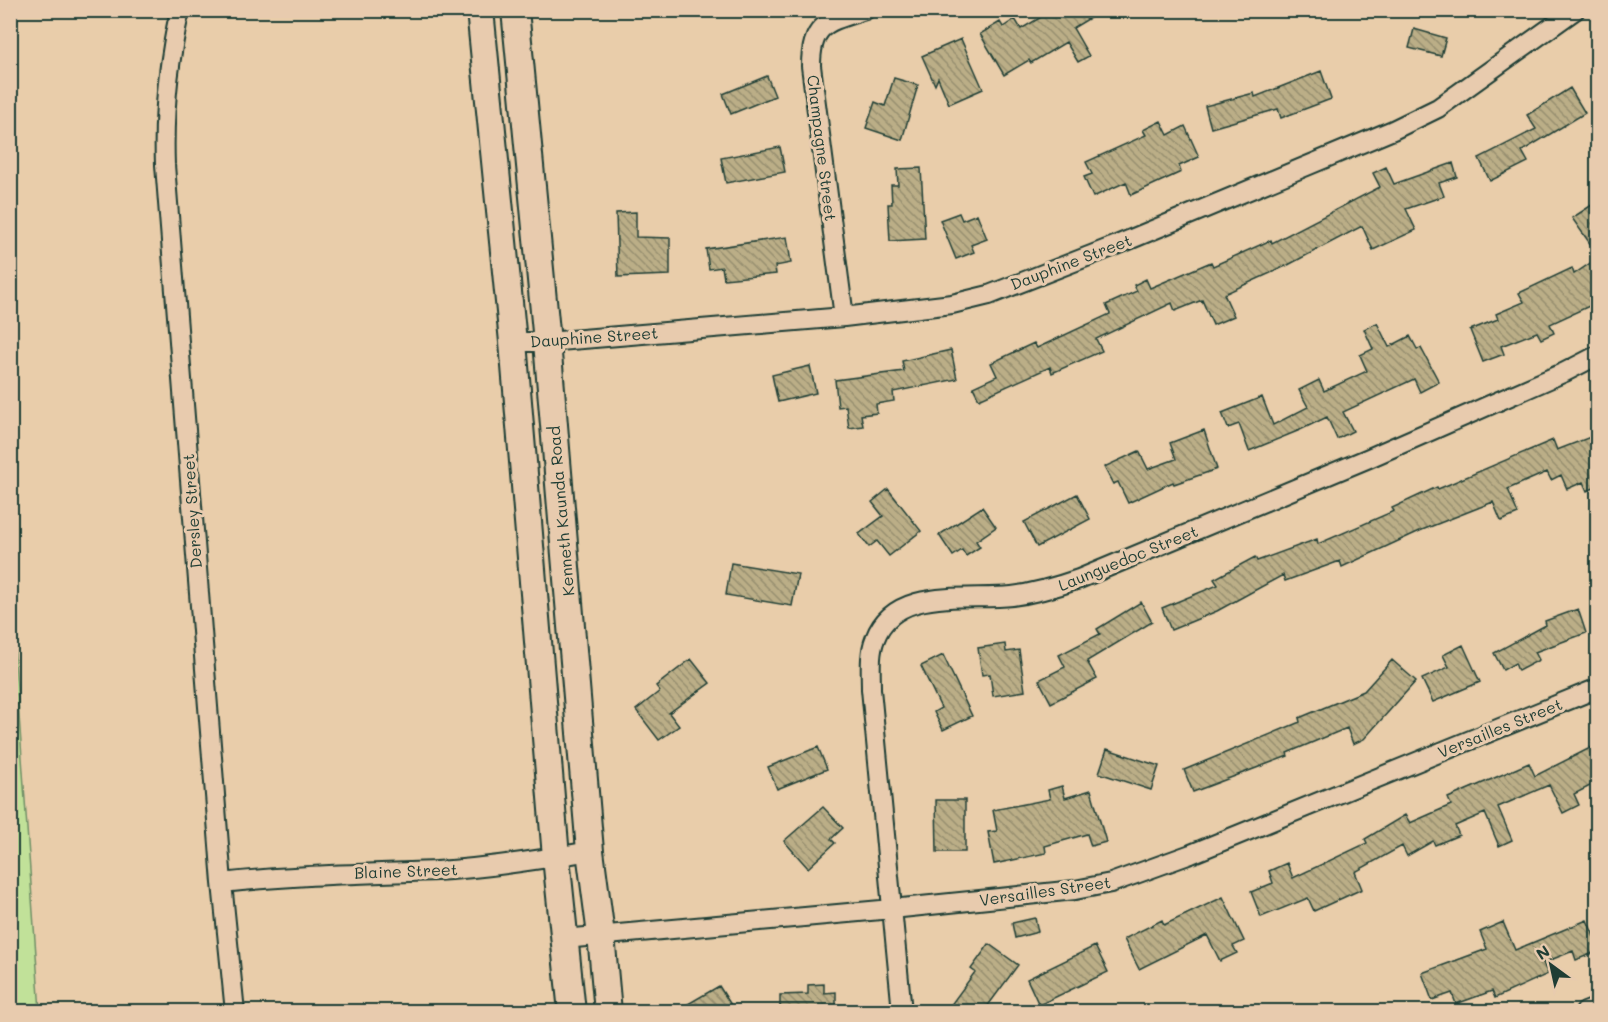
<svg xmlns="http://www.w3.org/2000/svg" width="1608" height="1022" font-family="Mali,sans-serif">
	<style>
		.grass { fill: #c1e199; stroke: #708f66; stroke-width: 1.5 }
		.building { fill: url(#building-back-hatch); stroke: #1f3d34; stroke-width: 1.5 }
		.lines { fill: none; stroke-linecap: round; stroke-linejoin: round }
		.minor-casing { stroke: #1f3d34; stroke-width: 22 }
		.secondary-casing { stroke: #1f3d34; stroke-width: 30 }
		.minor { stroke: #e8cbae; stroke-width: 18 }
		.secondary { stroke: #e8cbae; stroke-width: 26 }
		.labels { text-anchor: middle; stroke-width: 6; stroke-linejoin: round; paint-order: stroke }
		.street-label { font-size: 16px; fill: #1f3d34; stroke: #e8cbae }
	</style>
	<defs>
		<pattern id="building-back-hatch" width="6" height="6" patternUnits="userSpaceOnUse" patternTransform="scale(1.5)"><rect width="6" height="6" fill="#bbae87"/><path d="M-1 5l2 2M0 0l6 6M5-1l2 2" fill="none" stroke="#978f6f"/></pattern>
	</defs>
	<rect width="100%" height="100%" fill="#e9cdaa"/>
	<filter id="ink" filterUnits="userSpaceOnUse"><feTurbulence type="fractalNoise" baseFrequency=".0167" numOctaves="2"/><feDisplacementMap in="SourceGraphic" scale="12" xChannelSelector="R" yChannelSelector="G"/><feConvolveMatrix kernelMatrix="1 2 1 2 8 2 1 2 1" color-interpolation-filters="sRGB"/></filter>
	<g filter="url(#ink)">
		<path class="grass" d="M 11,603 L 40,1011 L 11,1011 Z"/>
		<path class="building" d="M 1053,10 L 1103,10 L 1073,28 L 1089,56 L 1078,62 L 1066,42 L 1031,63 L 1029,60 L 1004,75 L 980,34 L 1000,22 L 1003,27 L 1015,19 L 1021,29 Z
			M 1414,29 L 1446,38 L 1441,56 L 1409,48 Z
			M 961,39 L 983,89 L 949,104 L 938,78 L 935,85 L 922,56 Z
			M 1321,71 L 1331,99 L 1281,118 L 1278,109 L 1211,128 L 1205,106 L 1254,93 L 1255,97 Z
			M 767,76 L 775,96 L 731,114 L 723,94 Z
			M 894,78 L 918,85 L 902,140 L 866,128 L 875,102 L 885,106 Z
			M 1570,88 L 1585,113 L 1522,151 L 1528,162 L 1490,181 L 1479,158 L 1536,129 L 1527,115 Z
			M 1161,121 L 1168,135 L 1185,126 L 1199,157 L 1179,166 L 1181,172 L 1131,195 L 1126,182 L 1093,197 L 1084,177 L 1092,174 L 1086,162 L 1146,135 L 1143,130 Z
			M 780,147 L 785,172 L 726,183 L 721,158 Z
			M 1453,163 L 1457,177 L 1439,183 L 1444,196 L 1406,209 L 1416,230 L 1373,250 L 1362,226 L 1288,265 L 1224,294 L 1234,316 L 1213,325 L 1202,300 L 1175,311 L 1172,303 L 1096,339 L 1102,351 L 1052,373 L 1050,367 L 979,399 L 973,387 L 997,376 L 991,363 L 1034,343 L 1037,348 L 1110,314 L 1106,305 L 1137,291 L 1134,285 L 1146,279 L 1150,288 L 1211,262 L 1213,266 L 1271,240 L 1272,243 L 1380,187 L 1373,173 L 1386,167 L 1394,184 Z
			M 921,168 L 925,239 L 890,241 L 888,204 L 892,204 L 891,185 L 898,185 L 897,169 Z
			M 1598,201 L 1598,255 L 1572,218 Z
			M 636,212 L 636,237 L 670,238 L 670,275 L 618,277 L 616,213 Z
			M 959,213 L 962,220 L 977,214 L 987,239 L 971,245 L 974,252 L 956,259 L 940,220 Z
			M 787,237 L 791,263 L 775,266 L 776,274 L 724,279 L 722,267 L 709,269 L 706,249 Z
			M 1598,258 L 1598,302 L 1550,324 L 1554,333 L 1541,339 L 1537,332 L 1501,346 L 1504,354 L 1483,362 L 1470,330 L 1498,319 L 1496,314 L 1524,302 L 1519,293 L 1572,268 L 1574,274 Z
			M 1377,323 L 1389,347 L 1410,336 L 1417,349 L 1421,348 L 1439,382 L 1420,392 L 1414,379 L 1343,412 L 1353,431 L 1337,439 L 1327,417 L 1300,430 L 1249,451 L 1239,424 L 1228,428 L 1222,413 L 1262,397 L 1273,425 L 1308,407 L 1299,390 L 1319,380 L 1324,391 L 1367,371 L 1360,355 L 1373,349 L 1364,329 Z
			M 951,350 L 957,379 L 893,392 L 894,401 L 876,404 L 877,413 L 861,415 L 863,426 L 849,428 L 846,406 L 838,407 L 835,380 L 904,371 L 902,361 Z
			M 810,366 L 816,393 L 778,402 L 772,375 Z
			M 1204,430 L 1217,469 L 1174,484 L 1173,482 L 1128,503 L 1118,482 L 1113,484 L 1104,467 L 1139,451 L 1148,469 L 1176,459 L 1170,443 Z
			M 1598,434 L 1598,486 L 1587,491 L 1583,482 L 1567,489 L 1561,475 L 1551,480 L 1547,472 L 1508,489 L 1518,514 L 1501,521 L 1493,502 L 1422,530 L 1342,567 L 1340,561 L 1285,581 L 1283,575 L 1217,611 L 1171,630 L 1162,608 L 1218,585 L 1214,579 L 1255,557 L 1257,561 L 1317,539 L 1318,544 L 1394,511 L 1392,508 L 1437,487 L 1438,489 L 1553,440 L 1557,450 Z
			M 888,489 L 921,531 L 889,556 L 877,541 L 869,547 L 859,534 L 883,516 L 872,502 Z
			M 1077,494 L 1090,519 L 1037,547 L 1024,522 Z
			M 982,507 L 996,527 L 976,541 L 980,547 L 966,556 L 962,550 L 953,556 L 939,535 Z
			M 731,563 L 798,574 L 792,606 L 726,595 Z
			M 1141,602 L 1152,622 L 1087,661 L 1097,679 L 1051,703 L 1039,680 L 1065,667 L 1059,655 L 1100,634 L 1097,629 Z
			M 1578,609 L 1586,633 L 1535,652 L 1539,660 L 1518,671 L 1515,663 L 1503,670 L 1494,653 L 1546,625 L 1545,621 Z
			M 1005,644 L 1006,652 L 1019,650 L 1025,691 L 993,696 L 990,674 L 982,675 L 978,648 Z
			M 1463,645 L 1480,682 L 1433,702 L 1422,679 L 1449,667 L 1443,655 Z
			M 943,655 L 972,716 L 943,730 L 934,712 L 941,708 L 921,666 Z
			M 691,659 L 710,683 L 669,713 L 679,726 L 659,740 L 636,710 L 660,691 L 656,686 Z
			M 1392,660 L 1416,681 L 1364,739 L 1353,744 L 1347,728 L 1287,753 L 1288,756 L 1193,792 L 1184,770 L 1300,722 L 1299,718 L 1364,691 Z
			M 818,747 L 827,769 L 777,789 L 768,767 Z
			M 1592,747 L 1598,758 L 1598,782 L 1574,794 L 1579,805 L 1563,813 L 1549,785 L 1498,807 L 1512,840 L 1499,846 L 1485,813 L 1455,826 L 1459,835 L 1435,845 L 1433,841 L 1407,856 L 1402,846 L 1355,872 L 1362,889 L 1314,911 L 1308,898 L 1261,917 L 1251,892 L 1273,883 L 1269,871 L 1287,863 L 1293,878 L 1367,843 L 1365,839 L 1405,815 L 1410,823 L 1451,805 L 1448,798 L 1529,763 L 1535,776 Z
			M 1107,749 L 1159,766 L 1151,790 L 1099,773 Z
			M 1062,786 L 1065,798 L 1091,790 L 1106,842 L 1091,846 L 1087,834 L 1045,846 L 1046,853 L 994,864 L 988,832 L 997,831 L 993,810 L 1050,799 L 1048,790 Z
			M 936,800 L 965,800 L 965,852 L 937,852 Z
			M 823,807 L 843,828 L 831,839 L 835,843 L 808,868 L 784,841 Z
			M 1223,897 L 1244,941 L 1233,946 L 1237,953 L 1220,961 L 1207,935 L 1139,969 L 1124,939 L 1162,920 L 1164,925 Z
			M 1035,918 L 1038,932 L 1015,938 L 1012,923 Z
			M 1587,920 L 1598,945 L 1598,951 L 1576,960 L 1573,951 L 1543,963 L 1548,974 L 1495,998 L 1492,991 L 1456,1004 L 1452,993 L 1432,1000 L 1422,973 L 1487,949 L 1480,932 L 1503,922 L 1515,950 Z
			M 989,944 L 1018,965 L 984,1011 L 957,1011 L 950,1006 L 975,972 L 971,969 Z
			M 1095,946 L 1108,972 L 1039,1005 L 1027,979 Z
			M 824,984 L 824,993 L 836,992 L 836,1011 L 780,1011 L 780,995 L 808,994 L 808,985 Z
			M 719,986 L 731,1005 L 720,1011 L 676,1011 Z"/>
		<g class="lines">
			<g class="minor-casing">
				<path id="minor" d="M 180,10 C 168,63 163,110 165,165 L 222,883 L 235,1012
					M 844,317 L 811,66 C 811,23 828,22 865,10
					M 513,342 L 547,342 L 844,317 L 952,304 L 989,295 L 1112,247 L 1393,130 L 1438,108 L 1575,10
					M 222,883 C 293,875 365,874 436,871 C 488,868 539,860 590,851
					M 564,939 L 892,909 L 1075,890 L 1111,883 L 1191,854 L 1598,688
					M 902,1012 L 871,689 C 871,673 869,654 875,639 C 894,586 967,601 1012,596 C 1036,593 1056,587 1079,579 L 1369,458 L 1565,372 L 1598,355
					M 1585,1012 L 1598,1007"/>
			</g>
			<g class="secondary-casing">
				<path id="secondary" d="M 480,10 L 513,342 L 556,857 L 572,1012
					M 515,10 L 547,342 L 590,851 L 601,935 L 608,1012"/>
			</g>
			<use href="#minor" class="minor"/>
			<use href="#secondary" class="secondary"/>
		</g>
	</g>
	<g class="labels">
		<g class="street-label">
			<text transform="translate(822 148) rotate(83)" y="6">Champagne Street</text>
			<text transform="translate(1071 262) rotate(-21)" y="6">Dauphine Street</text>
			<text transform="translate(594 337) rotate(-4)" y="6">Dauphine Street</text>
			<text transform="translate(192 511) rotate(-94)" y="6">Dersley Street</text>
			<text transform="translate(561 511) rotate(-95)" y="6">Kenneth Kaunda Road</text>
			<text transform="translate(1128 558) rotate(-22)" y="6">Launguedoc Street</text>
			<text transform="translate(1500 728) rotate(-22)" y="6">Versailles Street</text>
			<text transform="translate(406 871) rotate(-2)" y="6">Blaine Street</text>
			<text transform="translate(1045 891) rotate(-8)" y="6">Versailles Street</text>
		</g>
	</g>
	<rect width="1608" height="1022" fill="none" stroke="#e8cbae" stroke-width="36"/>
	<rect x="18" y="18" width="1572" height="986" fill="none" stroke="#1f3d34" stroke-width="2" filter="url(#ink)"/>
	<g transform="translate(1551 965) rotate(327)" stroke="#e8cbae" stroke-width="4.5" paint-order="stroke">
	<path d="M0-4.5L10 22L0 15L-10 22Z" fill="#1f3d34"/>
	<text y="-9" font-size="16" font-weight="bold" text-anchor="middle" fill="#1f3d34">N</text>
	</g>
</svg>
